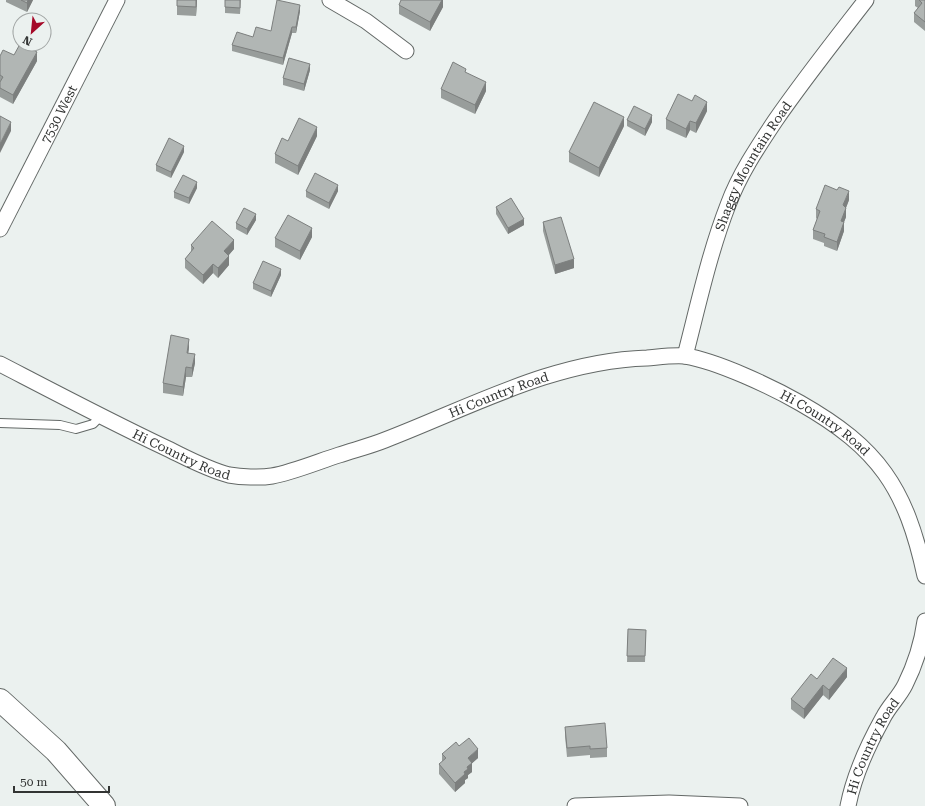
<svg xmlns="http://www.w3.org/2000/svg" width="925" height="806" font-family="'Roboto Serif',serif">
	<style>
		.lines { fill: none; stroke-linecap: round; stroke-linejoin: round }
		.service-casing { stroke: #636866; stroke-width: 10 }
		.minor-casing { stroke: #636866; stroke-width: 17 }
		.secondary-casing { stroke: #636866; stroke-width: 24 }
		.service { stroke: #fff; stroke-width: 8 }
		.minor { stroke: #fff; stroke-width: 15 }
		.secondary { stroke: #fff; stroke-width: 22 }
		.wall { fill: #989d9b }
		.shaded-wall { fill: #7c7f7e }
		.building { fill: #b1b6b4; stroke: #7c7f7e }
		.labels { text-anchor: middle; stroke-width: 3; stroke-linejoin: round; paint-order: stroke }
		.street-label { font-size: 13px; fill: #323433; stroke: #ebf1ef }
	</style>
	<rect width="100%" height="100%" fill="#ebf1ef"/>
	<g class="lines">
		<g class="service-casing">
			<path id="service" d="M 0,423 L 60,425 L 76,429 L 93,424 L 101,416"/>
		</g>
		<g class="minor-casing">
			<g id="minor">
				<path d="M 330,0 L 366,21 L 406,51"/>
				<path id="s1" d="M 0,229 L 117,0"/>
				<path id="s2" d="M 685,356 C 698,306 709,254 728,205 C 739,175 757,148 775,121 C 804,79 835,40 866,0"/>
				<path id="s3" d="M 0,364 C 54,392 109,421 164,447 C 185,457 206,469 229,475 C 241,477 260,478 272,476 C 291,473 320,461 339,455 C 354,450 370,446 385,440 C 471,407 553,361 647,358 C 659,357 673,355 685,356 C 717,361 772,387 800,403 C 879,448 906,488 925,576"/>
				<path d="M 575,806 L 669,803 L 740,806"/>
				<path id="s4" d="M 848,806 C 854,775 868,745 883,718 C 889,706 899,697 905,685 C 915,665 922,643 925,621"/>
			</g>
		</g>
		<g class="secondary-casing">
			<path id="secondary" d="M 0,700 L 56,751 L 104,806"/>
		</g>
		<use href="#service" class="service"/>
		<use href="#minor" class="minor"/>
		<use href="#secondary" class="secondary"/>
	</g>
	<path class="wall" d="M 6,0 L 33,0 L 27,12 L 6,2 Z
		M 177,0 L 197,0 L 196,16 L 177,15 Z
		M 225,0 L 241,0 L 240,14 L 225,13 Z
		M 443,0 L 443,7 L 430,31 L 399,14 L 399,5 Z
		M 915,0 L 925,0 L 925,31 L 914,22 L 914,13 L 918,8 L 915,6 Z
		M 300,11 L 296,33 L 292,33 L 283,65 L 232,51 L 232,45 L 271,31 Z
		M 14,55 L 37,61 L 13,104 L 0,97 L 0,56 Z
		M 310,70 L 304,91 L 283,85 L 283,78 Z
		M 466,73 L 486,91 L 475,114 L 441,98 L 441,89 Z
		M 692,101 L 707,111 L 696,133 L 690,130 L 686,138 L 666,129 L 666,119 Z
		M 627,120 L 652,122 L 645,136 L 627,126 Z
		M 624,126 L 599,177 L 569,162 L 569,152 Z
		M 317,136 L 298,175 L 275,163 L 275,154 L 288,141 Z
		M 184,152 L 171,178 L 156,171 L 156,165 Z
		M 197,188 L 189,204 L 174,198 L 174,192 Z
		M 306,191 L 338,191 L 329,209 L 306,197 Z
		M 849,200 L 846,208 L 846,217 L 844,222 L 844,231 L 837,251 L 824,246 L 824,243 L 813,239 L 813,230 L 817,219 L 816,218 L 816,209 Z
		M 496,207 L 524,225 L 508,234 L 496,214 Z
		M 256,220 L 247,235 L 236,229 L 236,223 Z
		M 543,222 L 574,268 L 555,274 L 543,231 Z
		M 312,237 L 300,260 L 275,247 L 275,238 Z
		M 191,245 L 234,249 L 228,255 L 229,265 L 218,278 L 213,273 L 203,284 L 185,268 L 185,259 L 191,252 Z
		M 281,275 L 271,297 L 253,289 L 253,283 Z
		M 189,348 L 188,353 L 195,363 L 192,377 L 186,377 L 183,396 L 163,393 L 163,383 Z
		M 628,629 L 646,630 L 645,662 L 627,662 Z
		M 847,677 L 829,700 L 823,695 L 804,719 L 791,709 L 791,699 L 817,679 Z
		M 565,727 L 607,748 L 607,757 L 590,758 L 590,755 L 567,757 L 565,736 Z
		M 459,746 L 478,758 L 472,763 L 472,772 L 468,775 L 468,778 L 465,780 L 465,783 L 455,792 L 439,774 L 439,764 L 442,762 L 442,754 Z"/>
	<path class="shaded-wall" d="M 28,0 L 33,0 L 27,12 L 27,3 Z
		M 196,0 L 197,0 L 196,16 Z
		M 442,0 L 443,0 L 443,7 L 430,31 L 430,22 Z
		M 300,5 L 300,11 L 296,33 L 296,27 Z
		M 292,27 L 292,33 L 283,65 L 283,58 Z
		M 37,52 L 37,61 L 13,104 L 13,95 Z
		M 310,64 L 310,70 L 304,91 L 304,84 Z
		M 486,82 L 486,91 L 475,114 L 475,105 Z
		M 707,102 L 707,111 L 696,133 L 696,123 Z
		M 652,115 L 652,122 L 645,136 L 645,129 Z
		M 624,117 L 624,126 L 599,177 L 599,168 Z
		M 690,121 L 690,130 L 686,138 L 686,129 Z
		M 11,122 L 11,131 L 0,153 L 0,144 Z
		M 317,127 L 317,136 L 298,175 L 298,166 Z
		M 184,146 L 184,152 L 171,178 L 171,172 Z
		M 197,182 L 197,188 L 189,204 L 189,198 Z
		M 338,185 L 338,191 L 329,209 L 329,203 Z
		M 849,191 L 849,200 L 843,215 L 843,205 Z
		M 846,208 L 846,217 L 841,230 L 841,221 Z
		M 256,214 L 256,220 L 247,235 L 247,229 Z
		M 524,219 L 524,225 L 508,234 L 508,228 Z
		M 844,222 L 844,231 L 837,251 L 837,242 Z
		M 312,228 L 312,237 L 300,260 L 300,251 Z
		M 234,240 L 234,249 L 224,261 L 224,251 Z
		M 229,256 L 229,265 L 218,278 L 218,268 Z
		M 574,259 L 574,268 L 555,274 L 555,265 Z
		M 213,264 L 213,273 L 203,284 L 203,275 Z
		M 281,269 L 281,275 L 271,297 L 271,291 Z
		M 189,339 L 189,348 L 187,362 L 187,353 Z
		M 195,354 L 195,363 L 192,377 L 192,368 Z
		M 186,367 L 186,377 L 183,396 L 183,387 Z
		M 847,668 L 847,677 L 829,700 L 829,690 Z
		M 823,685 L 823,695 L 804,719 L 804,709 Z
		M 478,749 L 478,758 L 468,767 L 468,758 Z
		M 472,763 L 472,772 L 468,775 L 468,778 L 465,780 L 465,783 L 455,792 L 455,783 L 464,772 L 467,767 Z"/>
	<path class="building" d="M 21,0 L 28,0 L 27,3 Z
		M 177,0 L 196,0 L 196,7 L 177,6 Z
		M 225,0 L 240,0 L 240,8 L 225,7 Z
		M 277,0 L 300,5 L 296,27 L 292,27 L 283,58 L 232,45 L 237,32 L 253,37 L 256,27 L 271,31 Z
		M 401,0 L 442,0 L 430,22 L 399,5 Z
		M 919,0 L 925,0 L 925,22 L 914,13 L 922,3 Z
		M 20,44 L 23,44 L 37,52 L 13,95 L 0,88 L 0,82 L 3,77 L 0,75 L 0,56 L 3,50 L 14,55 Z
		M 289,58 L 310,64 L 304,84 L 283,78 Z
		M 453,62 L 466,69 L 465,72 L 486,82 L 475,105 L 441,89 Z
		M 678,94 L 692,101 L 695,95 L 707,102 L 696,123 L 690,121 L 686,129 L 666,119 Z
		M 594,102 L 624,117 L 599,168 L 569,152 Z
		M 634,106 L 652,115 L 645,129 L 627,120 Z
		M 0,116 L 11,122 L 0,144 Z
		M 299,118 L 317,127 L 298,166 L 275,154 L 282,138 L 288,141 Z
		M 169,138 L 184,146 L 171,172 L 156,165 Z
		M 315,173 L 338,185 L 329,203 L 306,191 Z
		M 183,175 L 197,182 L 189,198 L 174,192 Z
		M 825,185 L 837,190 L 839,187 L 849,191 L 843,205 L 846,208 L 841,221 L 844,222 L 837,242 L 824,237 L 825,234 L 813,230 L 820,211 L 816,209 Z
		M 511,198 L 524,219 L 508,228 L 496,207 Z
		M 244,208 L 256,214 L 247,229 L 236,223 Z
		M 288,215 L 312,228 L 300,251 L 275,238 Z
		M 561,217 L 574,259 L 555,265 L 543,222 Z
		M 212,221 L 234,240 L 224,251 L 229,256 L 218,268 L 213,264 L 203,275 L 185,259 L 194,248 L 191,245 Z
		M 263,261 L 281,269 L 271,291 L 253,283 Z
		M 171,335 L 189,339 L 187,353 L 195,354 L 192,368 L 186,367 L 183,387 L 163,383 Z
		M 628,629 L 646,630 L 645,656 L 627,656 Z
		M 833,658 L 847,668 L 829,690 L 823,685 L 804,709 L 791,699 L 811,674 L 817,679 Z
		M 605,723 L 607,748 L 590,749 L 590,746 L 567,748 L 565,727 Z
		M 469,738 L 478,749 L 468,758 L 472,763 L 467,767 L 468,769 L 464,772 L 465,774 L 455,783 L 439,764 L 446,758 L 442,754 L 456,742 L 459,746 Z"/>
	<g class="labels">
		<g class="street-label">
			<text dy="5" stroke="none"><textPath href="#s1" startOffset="129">7530 West</textPath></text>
			<text dy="5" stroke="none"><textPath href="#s2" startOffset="203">Shaggy Mountain Road</textPath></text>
			<text dy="5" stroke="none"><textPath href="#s3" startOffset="539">Hi Country Road</textPath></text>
			<text dy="5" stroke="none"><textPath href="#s3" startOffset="887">Hi Country Road</textPath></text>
			<text dy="5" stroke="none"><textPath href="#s3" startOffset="203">Hi Country Road</textPath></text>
			<text dy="5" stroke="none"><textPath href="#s4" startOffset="65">Hi Country Road</textPath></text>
		</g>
	</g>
	<g transform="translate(32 32) rotate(207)"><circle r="19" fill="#ebf1ef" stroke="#a1a5a4"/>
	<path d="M0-3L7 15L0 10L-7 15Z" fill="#a50928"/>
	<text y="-6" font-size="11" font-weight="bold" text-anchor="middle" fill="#323433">N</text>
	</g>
	<path d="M14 786v6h95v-6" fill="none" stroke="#323433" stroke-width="2"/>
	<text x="20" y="786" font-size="12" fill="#323433" stroke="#ebf1ef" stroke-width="3" paint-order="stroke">50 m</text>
</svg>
